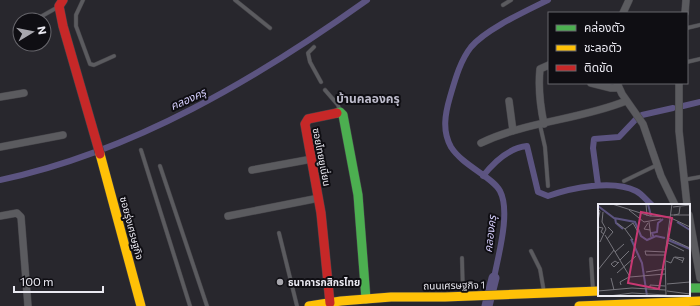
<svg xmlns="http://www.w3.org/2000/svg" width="700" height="306" font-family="Commissioner,'Noto Sans Thai',sans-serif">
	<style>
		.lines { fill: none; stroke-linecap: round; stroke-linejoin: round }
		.canal { stroke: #5c5481; stroke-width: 6 }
		.river { stroke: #5c5481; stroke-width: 11 }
		.lane-casing { stroke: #454449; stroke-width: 4.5 }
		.street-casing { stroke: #454449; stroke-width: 8 }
		.fast-casing { stroke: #454449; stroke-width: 10 }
		.slow-casing { stroke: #454449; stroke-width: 10 }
		.jam-casing { stroke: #454449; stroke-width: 10 }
		.lane { stroke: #5b5b5f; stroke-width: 3.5 }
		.street { stroke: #5b5b5f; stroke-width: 7 }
		.fast { stroke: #4caf50; stroke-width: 9 }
		.slow { stroke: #ffc107; stroke-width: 9 }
		.jam { stroke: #c62828; stroke-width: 9 }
		.poi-dot { fill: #a7a6ad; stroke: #0f0e13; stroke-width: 1.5 }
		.labels { text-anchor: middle; stroke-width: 4; stroke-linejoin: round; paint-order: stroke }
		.street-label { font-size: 10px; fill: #ebeaf2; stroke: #0f0e13 }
		.poi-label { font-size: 10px; font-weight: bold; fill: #ebeaf2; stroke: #0f0e13; text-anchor: start }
		.water-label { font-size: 11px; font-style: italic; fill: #d6cffd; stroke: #0f0e13 }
		.quarter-label { font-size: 12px; font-weight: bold; fill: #bebccc; stroke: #0f0e13 }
		.inset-river { fill: none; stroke: #5c5481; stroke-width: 2 }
		.inset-road { fill: none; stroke: #76757c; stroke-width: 1 }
		.view { fill: #c83872; fill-opacity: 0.15; stroke: #c83872; stroke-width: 2 }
		.inset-edge { fill: none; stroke: #ebeaf2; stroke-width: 2 }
	</style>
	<rect width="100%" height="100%" fill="#28272d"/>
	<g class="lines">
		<path class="canal" d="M 683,106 L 700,102
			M 642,115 L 673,108
			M 483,176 C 494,162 508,148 527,146 L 538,192 L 548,196 C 571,188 613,179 636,191 C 642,194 647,201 652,205
			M 0,180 C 133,152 258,78 367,0
			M 598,185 L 593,148 L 594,139 L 619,137 L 637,118
			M 494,278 C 498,256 511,212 500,191 C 493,177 463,166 451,147 C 442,131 445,114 450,97 C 455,80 460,61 471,47 C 486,29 526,11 548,0"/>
		<path class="river" d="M 487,306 L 494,278"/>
		<g class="lane-casing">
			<path id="lane" d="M 83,0 L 76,15 L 76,26 L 90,64 L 94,65 L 114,56
				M 235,0 L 270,28
				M 503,5 L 511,0
				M 35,20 L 58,7
				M 687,28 L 700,25
				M 18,31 L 20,30
				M 314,47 L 308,53 L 310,62 L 321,82
				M 687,62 L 700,59
				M 325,90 L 338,105 L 340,112
				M 540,125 L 545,147 L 548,186
				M 141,150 L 190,306
				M 160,166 L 207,306
				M 683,180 L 700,177
				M 624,181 L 657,165
				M 279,233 L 297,306
				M 531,251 L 540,269 L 544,292
				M 462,258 L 463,294
				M 591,259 L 593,290"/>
		</g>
		<g class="street-casing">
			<path id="street" d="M 623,13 L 629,0
				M 685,13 L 686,0
				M 591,83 L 611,88 L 619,88
				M 617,83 L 622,94 L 643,124 L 661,176 L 675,205
				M 679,83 L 679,131 L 687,205
				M 0,97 L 24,93
				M 509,101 L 513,131
				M 544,124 C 540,105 538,88 540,69 L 549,65
				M 481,143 C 527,121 579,120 626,101
				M 0,147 L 63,135
				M 252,170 L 312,159
				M 689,215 L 700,278
				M 0,216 L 17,213 L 21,217 L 28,306
				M 228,216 L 319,198"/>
		</g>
		<g class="fast-casing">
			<path id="fast" d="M 337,113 L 340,112 L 343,115 L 358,195 L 366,299
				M 689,288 L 700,288"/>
		</g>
		<g class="slow-casing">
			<path id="slow" d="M 100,154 L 141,306
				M 309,306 L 341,301 L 391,297 L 445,297 L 599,291
				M 579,306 L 700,301"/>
		</g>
		<g class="jam-casing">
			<path id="jam" d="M 63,0 L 59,6 L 63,26 L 100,154
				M 330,303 L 321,213 L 305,124 L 308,119 L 337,113"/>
		</g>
		<use href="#lane" class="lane"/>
		<use href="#street" class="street"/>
		<use href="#fast" class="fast"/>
		<use href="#slow" class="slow"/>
		<use href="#jam" class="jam"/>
	</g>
	<circle class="poi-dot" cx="280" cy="282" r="4"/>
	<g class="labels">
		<g class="street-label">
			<text transform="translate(322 157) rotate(79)" y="4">ซอยไทยยูเนี่ยน</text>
			<text transform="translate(132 228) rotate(75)" y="4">ซอยรุ่งเศรษฐกิจ</text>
			<text transform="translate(454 285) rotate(-1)" y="4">ถนนเศรษฐกิจ 1</text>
		</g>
		<g class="poi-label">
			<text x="288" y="286">ธนาคารกสิกรไทย</text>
		</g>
		<g class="water-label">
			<text transform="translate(188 99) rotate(-24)" y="4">คลองครุ</text>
			<text transform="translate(490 234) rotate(-83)" y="4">คลองครุ</text>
		</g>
		<g class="quarter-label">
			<text x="368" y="103">บ้านคลองครุ</text>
		</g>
	</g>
	<g transform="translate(598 204)">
		<rect width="92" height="92" fill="#28272d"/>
		<path class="inset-river" d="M 50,0 L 53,12M 0,2 L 16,14 L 37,18 L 43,32 L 49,36 L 58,32 L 67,34M 17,14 L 18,19 L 25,25M 79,18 L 92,26M 56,34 L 54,29 L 59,28 L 60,19 L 65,15M 33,35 L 44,59 L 49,92M 70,36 L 92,45"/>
		<path class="inset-road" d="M 14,0 L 52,12 L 72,13M 48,0 L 49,12M 75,3 L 92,1M 0,5 L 2,7 L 0,17M 31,6 L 46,18 L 63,15M 73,11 L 92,11M 76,11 L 81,10 L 82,3M 73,14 L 92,23M 51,18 L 53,33M 19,19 L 27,25 L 35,19 L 40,28M 50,19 L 46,25 L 52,26M 0,23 L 5,24 L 3,28 L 6,30M 27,25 L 35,36M 7,31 L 32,73 L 67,70M 70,34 L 92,44M 9,35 L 15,28 L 10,23M 2,38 L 8,25 L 4,18 L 5,8M 70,39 L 86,47M 17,48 L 26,40M 67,51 L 48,51 L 47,47 L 67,48M 77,53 L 86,54 L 84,59M 22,56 L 31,47M 68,57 L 73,59 L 76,53 L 85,57M 20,59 L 17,57 L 13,60 L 16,63 L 21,58M 0,66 L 16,46M 48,68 L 67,65M 19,69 L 38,52M 13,74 L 16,86M 69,80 L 92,78M 23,81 L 22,78 L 31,73M 52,84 L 52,81 L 67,82M 0,87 L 34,84 L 68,86M 69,87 L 92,90M 11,92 L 34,89 L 68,91M 68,92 L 67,50 L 74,0"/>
		<path class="view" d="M 43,8 L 74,14 L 61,85 L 30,79 Z"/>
		<rect width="92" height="92" class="inset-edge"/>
	</g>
	<rect x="548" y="12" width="140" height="72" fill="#0f0e13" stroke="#67666c"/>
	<rect x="556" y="25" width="20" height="6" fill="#4caf50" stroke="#67666c"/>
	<text x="584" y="32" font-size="12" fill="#ebeaf2">คล่องตัว</text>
	<rect x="556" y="45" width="20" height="6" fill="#ffc107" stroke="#67666c"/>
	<text x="584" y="52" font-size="12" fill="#ebeaf2">ชะลอตัว</text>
	<rect x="556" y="65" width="20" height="6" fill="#c62828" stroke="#67666c"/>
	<text x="584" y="72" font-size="12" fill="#ebeaf2">ติดขัด</text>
	<g transform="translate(32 32) rotate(80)"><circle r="19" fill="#0f0e13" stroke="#67666c"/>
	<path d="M0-3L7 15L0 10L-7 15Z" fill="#a7a6ad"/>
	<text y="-6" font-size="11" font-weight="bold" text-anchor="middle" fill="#ebeaf2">N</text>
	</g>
	<path d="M14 286v6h89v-6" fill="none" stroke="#ebeaf2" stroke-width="2"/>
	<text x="20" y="286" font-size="12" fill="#ebeaf2" stroke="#0f0e13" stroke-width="3" paint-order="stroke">100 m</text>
</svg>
